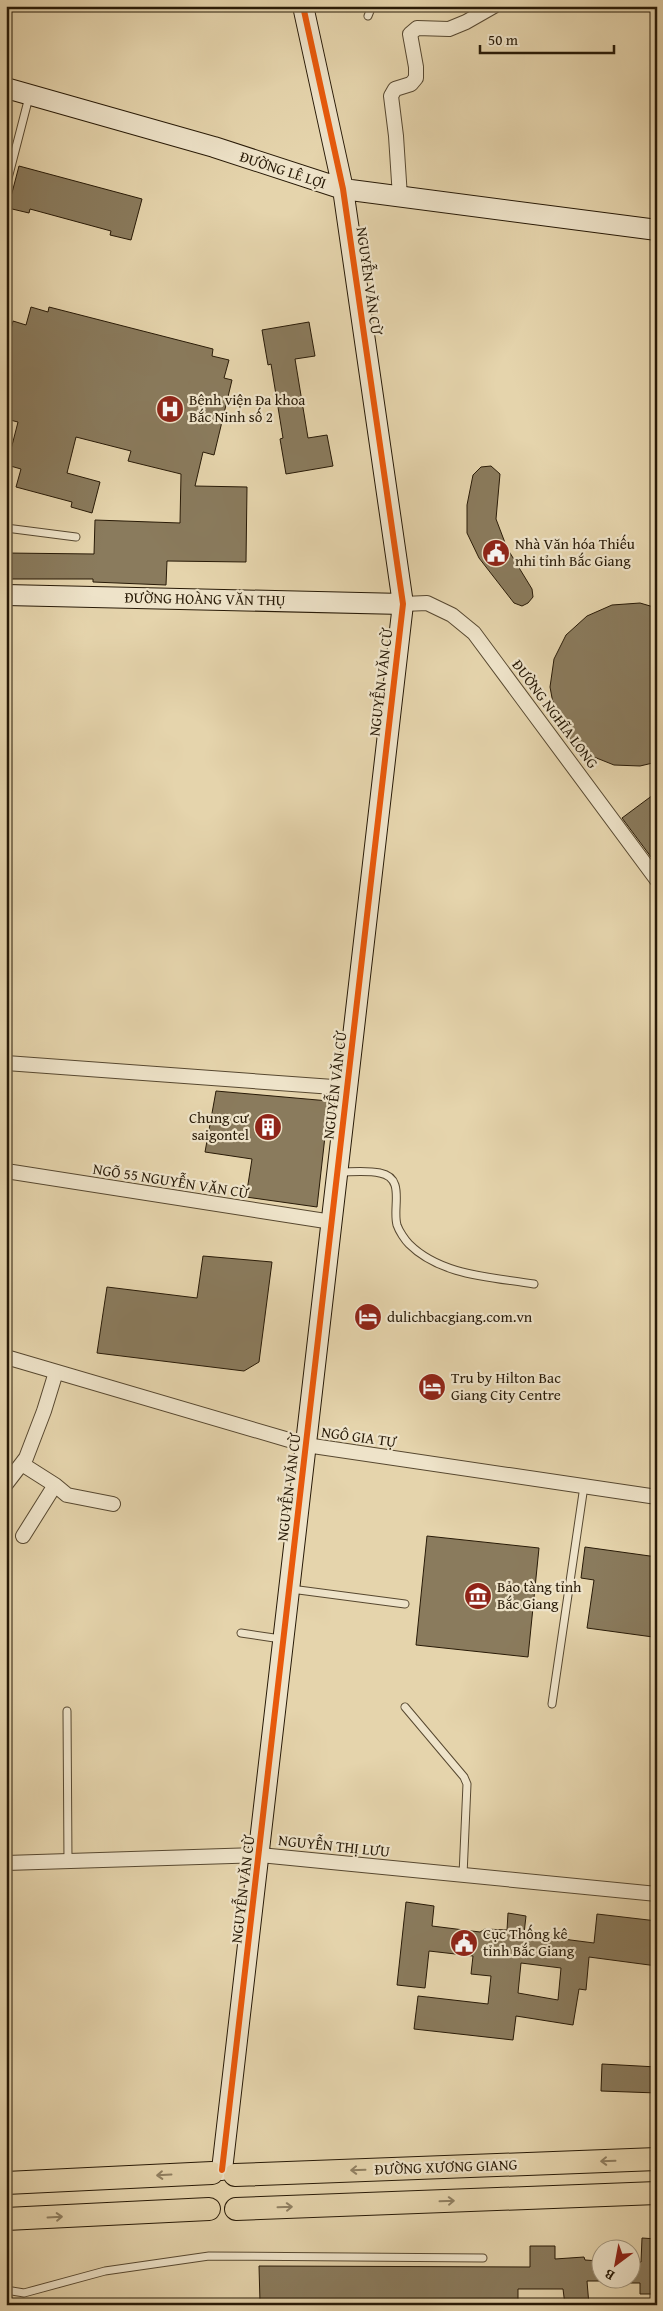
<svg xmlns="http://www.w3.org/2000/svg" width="663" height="2311" font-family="'Gentium Book Plus',serif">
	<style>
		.building { fill: #8a7b5d; stroke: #281a07; fill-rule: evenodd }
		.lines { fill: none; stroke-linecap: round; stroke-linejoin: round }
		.lane-casing { stroke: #574830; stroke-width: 9 }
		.street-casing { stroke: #574830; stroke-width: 16 }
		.secondary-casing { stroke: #281a07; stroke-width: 22 }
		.primary-casing { stroke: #281a07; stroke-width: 24 }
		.lane { stroke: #eee3c9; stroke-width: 7 }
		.street { stroke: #eee3c9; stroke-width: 14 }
		.secondary { stroke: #eee3c9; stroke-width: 20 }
		.primary { stroke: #e5d4ac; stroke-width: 22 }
		.cycleway-casing { stroke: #eee3c9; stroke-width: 9 }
		.cycleway { stroke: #e8590c; stroke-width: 6 }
		.oneway { stroke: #908062 }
		.labels { text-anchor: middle; stroke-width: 4.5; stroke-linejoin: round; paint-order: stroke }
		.street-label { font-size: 15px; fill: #281a07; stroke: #eee3c9 }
		.poi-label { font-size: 15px; fill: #281a07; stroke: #eee3c9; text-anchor: start }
	</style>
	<rect width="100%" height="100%" fill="#e5d4ac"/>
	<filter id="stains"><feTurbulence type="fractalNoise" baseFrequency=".004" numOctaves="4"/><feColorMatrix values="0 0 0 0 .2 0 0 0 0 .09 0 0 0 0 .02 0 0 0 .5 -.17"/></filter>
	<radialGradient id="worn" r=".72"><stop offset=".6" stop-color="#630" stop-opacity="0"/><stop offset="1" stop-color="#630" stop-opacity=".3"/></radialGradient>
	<path class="building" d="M 19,166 L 142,199 L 131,240 L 110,235 L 111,231 L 30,209 L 29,213 L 8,208 Z
		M 31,307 L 48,312 L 49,307 L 213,349 L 212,356 L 229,360 L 224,378 L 232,380 L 214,455 L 203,452 L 195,486 L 247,487 L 246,562 L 167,561 L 166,585 L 93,582 L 93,579 L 6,579 L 6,553 L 94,554 L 95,520 L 180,523 L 181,474 L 128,461 L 131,451 L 76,437 L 67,473 L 100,482 L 92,513 L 71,507 L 72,502 L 16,487 L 21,469 L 7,465 L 18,422 L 6,419 L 6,349 L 13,321 L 26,325 Z
		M 309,322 L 315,356 L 295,359 L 308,438 L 327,435 L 333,466 L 286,474 L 280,439 L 283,438 L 271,364 L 268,365 L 262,330 Z
		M 491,466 L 500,474 L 496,519 L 507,548 L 532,589 L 533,597 L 528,603 L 522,606 L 514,603 L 479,558 L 467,533 L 467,505 L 473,475 L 481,467 Z
		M 640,603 L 657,608 L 657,762 L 640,766 L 614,765 L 589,755 L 569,738 L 555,714 L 550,687 L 554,659 L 566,635 L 587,616 L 612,605 Z
		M 657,792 L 657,865 L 622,818 Z
		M 216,1091 L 329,1101 L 317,1207 L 246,1197 L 252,1159 L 205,1152 Z
		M 203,1256 L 272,1262 L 259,1362 L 244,1371 L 97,1353 L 107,1287 L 197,1298 Z
		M 427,1536 L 539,1548 L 528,1657 L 416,1645 Z
		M 585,1547 L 657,1557 L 657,1608 L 653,1637 L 587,1628 L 594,1580 L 581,1578 Z
		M 406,1902 L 434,1906 L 432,1926 L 480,1932 L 485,1929 L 507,1930 L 508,1913 L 526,1916 L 524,1934 L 594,1943 L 597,1914 L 657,1921 L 657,1966 L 589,1957 L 586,1990 L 579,1989 L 573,2025 L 516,2016 L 513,2040 L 414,2029 L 418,1996 L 488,2004 L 491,1976 L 471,1974 L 473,1956 L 429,1951 L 425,1988 L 397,1985 ZM 521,1963 L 561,1968 L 558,2000 L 518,1993 Z
		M 602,2064 L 657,2067 L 657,2093 L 601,2091 Z
		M 642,2238 L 657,2239 L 657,2294 L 640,2294 L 640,2283 L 630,2283 L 630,2262 L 641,2262 Z
		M 530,2246 L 555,2246 L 555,2259 L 584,2257 L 585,2260 L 600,2261 L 600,2281 L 587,2281 L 589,2305 L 565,2305 L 563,2289 L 518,2289 L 518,2302 L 260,2302 L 259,2266 L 530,2267 Z"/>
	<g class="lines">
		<g class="lane-casing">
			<path id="lane" d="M 368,16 L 372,6
				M 6,186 L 29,97
				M 6,528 L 76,537
				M 338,1172 C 351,1172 367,1170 380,1173 C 406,1178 392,1207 397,1225 C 399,1231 405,1240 409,1244 C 441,1276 492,1277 534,1284
				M 291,1589 L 405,1604
				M 241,1633 L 281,1639
				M 552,1704 L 584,1486
				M 405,1707 L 464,1777 L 467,1784 L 463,1875
				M 67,1711 L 68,1861
				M 6,2290 L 24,2293 L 105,2271 L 209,2256 L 483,2258"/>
		</g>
		<g class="street-casing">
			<path id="street" d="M 400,197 L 396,136 L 391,96 L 395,89 L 411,84 L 416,78 L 416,67 L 410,34 L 417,28 L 449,29 L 466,22 L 494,6
				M 403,604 L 427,603 L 452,615 L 474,633 L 657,880
				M 6,1063 L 347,1088
				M 6,1171 L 332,1222
				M 6,1357 L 306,1445 L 657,1497
				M 22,1464 L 55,1485 L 23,1536
				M 6,1484 L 26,1458 L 44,1411 L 56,1372
				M 55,1485 L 67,1495 L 113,1504
				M 6,1863 L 260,1855 L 657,1894"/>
		</g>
		<g class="secondary-casing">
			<path id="secondary" d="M 6,88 L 214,147 L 343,189 L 657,230
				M 6,595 L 403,604
				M 222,2170 L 403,604 L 343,189 L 303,6"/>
		</g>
		<g class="primary-casing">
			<path id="primary" d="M 235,2175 L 657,2159
				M 6,2183 L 212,2173
				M 236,2209 L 657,2193
				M 6,2219 L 209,2209"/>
		</g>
		<use href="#lane" class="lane"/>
		<use href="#street" class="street"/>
		<use href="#secondary" class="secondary"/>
		<use href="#primary" class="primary"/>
		<g class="cycleway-casing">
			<path id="cycleway" d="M 222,2170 L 403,604 L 343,189 L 303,6"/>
		</g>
		<use href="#cycleway" class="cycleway"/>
	</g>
	<defs><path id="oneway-shaft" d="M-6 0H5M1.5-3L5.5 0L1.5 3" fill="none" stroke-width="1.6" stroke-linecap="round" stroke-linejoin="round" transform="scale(1.25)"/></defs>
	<g class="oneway">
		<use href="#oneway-shaft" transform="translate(608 2161) rotate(178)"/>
		<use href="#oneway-shaft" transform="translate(358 2170) rotate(178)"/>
		<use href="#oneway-shaft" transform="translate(164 2175) rotate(177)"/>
		<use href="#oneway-shaft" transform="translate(447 2201) rotate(-2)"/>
		<use href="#oneway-shaft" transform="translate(285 2207) rotate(-2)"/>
		<use href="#oneway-shaft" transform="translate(55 2217) rotate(-3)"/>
	</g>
	<defs>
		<g id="hospital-disc" transform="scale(1.4375)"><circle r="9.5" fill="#8f2418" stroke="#eee3c9"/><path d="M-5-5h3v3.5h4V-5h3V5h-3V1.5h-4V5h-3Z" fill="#fff"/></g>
		<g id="civic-disc" transform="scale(1.4375)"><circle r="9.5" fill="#8f2418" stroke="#eee3c9"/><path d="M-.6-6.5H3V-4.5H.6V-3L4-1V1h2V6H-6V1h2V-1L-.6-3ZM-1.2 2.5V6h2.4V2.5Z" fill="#fff"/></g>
		<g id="building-disc" transform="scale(1.4375)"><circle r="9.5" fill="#8f2418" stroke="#eee3c9"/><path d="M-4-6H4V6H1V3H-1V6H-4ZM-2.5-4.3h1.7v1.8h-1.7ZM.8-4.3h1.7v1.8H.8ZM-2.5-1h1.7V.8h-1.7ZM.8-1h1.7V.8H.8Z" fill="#fff"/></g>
		<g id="hotel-disc" transform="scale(1.4375)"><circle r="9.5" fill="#8f2418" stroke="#eee3c9"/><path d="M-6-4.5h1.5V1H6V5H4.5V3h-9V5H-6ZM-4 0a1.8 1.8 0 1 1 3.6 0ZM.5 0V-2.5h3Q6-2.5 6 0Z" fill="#fff"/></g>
		<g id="museum-disc" transform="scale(1.4375)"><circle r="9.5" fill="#8f2418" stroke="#eee3c9"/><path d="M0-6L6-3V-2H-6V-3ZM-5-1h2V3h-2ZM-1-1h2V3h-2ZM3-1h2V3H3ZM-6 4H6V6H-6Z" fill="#fff"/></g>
	</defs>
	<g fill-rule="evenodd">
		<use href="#hospital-disc" x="170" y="409"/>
		<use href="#civic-disc" x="496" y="553"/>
		<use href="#building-disc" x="268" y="1127"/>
		<use href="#hotel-disc" x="368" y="1317"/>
		<use href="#hotel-disc" x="432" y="1387"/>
		<use href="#museum-disc" x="478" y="1596"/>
		<use href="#civic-disc" x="464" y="1943"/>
	</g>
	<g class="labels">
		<g class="street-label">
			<text transform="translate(283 170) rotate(18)" y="5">ĐƯỜNG LÊ LỢI</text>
			<text transform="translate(369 281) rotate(82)" y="5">NGUYỄN VĂN CỪ</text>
			<text transform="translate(205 599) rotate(1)" y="5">ĐƯỜNG HOÀNG VĂN THỤ</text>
			<text transform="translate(381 682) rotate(-83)" y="5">NGUYỄN VĂN CỪ</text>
			<text transform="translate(555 714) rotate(53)" y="5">ĐƯỜNG NGHĨA LONG</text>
			<text transform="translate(335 1085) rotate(-83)" y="5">NGUYỄN VĂN CỪ</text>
			<text transform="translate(171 1181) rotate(9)" y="5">NGÕ 55 NGUYỄN VĂN CỪ</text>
			<text transform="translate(359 1437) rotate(8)" y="5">NGÔ GIA TỰ</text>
			<text transform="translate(289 1487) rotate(-83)" y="5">NGUYỄN VĂN CỪ</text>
			<text transform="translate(334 1846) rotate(6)" y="5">NGUYỄN THỊ LƯU</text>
			<text transform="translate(243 1889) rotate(-83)" y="5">NGUYỄN VĂN CỪ</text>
			<text transform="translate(446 2167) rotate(-2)" y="5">ĐƯỜNG XƯƠNG GIANG</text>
		</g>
		<g class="poi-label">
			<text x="189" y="405">Bệnh viện Đa khoa<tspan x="189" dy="17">Bắc Ninh số 2</tspan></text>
			<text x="515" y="549">Nhà Văn hóa Thiếu<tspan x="515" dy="17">nhi tỉnh Bắc Giang</tspan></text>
			<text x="249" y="1123" text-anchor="end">Chung cư<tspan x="249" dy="17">saigontel</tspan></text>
			<text x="387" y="1322">dulichbacgiang.com.vn</text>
			<text x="451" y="1383">Tru by Hilton Bac<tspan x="451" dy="17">Giang City Centre</tspan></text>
			<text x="497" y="1592">Bảo tàng tỉnh<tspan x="497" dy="17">Bắc Giang</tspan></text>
			<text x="483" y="1939">Cục Thống kê<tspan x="483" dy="17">tỉnh Bắc Giang</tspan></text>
		</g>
	</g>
	<rect width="663" height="2311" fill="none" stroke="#e5d4ac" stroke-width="25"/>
	<rect x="8" y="8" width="648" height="2296" fill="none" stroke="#281a07" stroke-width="2.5"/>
	<rect x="12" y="12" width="638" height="2286" fill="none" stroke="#281a07"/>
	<g transform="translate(616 2264) rotate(212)"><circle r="24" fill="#eee3c9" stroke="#9f937b"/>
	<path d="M0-4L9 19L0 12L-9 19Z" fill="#8f2418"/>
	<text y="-8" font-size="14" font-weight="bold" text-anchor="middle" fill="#281a07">B</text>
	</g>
	<path d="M480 45v8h134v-8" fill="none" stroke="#281a07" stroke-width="2.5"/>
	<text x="488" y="45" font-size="15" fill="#281a07" stroke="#eee3c9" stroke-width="4" paint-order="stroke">50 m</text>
	<rect width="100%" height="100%" filter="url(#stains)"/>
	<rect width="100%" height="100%" fill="url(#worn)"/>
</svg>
